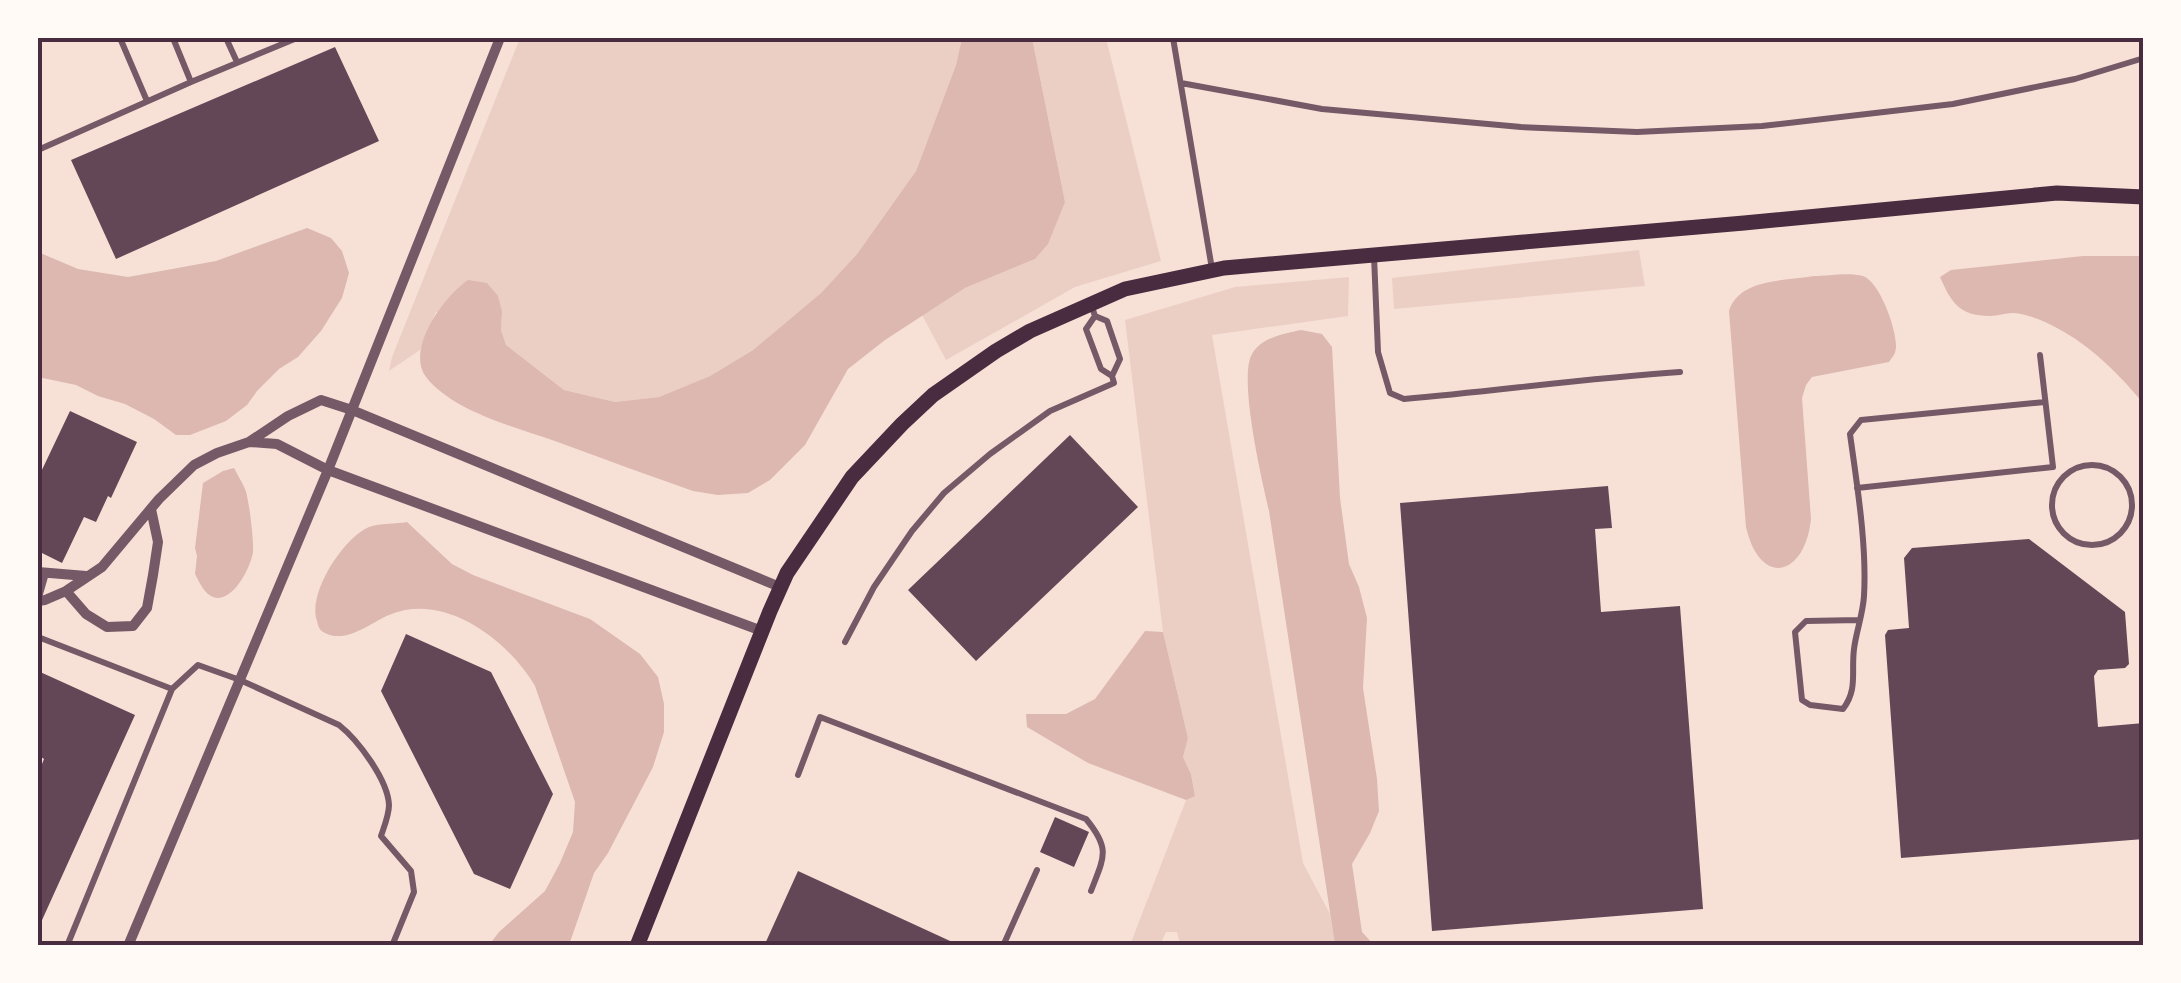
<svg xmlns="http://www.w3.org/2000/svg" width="2181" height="983" font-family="Raleway,sans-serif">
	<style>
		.green { fill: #ebcfc5 }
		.water { fill: #dcb8b0 }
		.building { fill: #644757 }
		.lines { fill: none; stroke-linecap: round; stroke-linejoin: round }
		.service { stroke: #755966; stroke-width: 6 }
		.minor { stroke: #755966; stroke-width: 10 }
		.secondary { stroke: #4a2c40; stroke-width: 15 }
		.neatline { fill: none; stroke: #4a2c40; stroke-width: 4 }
	</style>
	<rect width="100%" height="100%" fill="#f7e1d7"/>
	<path class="green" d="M 520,38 L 962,38 L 956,65 L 916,171 L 857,254 L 821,293 L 753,350 L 710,376 L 659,397 L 615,402 L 564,390 L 506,345 L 501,330 L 502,312 L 436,312 L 420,350 L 389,371 L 392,357 Z
		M 1032,38 L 1106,38 L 1161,261 L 1075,287 L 946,360 L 922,315 L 965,288 L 1035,259 L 1065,202 Z
		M 1639,250 L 1645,286 L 1394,309 L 1392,278 Z
		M 1349,277 L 1348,316 L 1212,335 L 1303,863 L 1330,914 L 1335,945 L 1180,945 L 1177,932 L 1166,932 L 1160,945 L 1130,945 L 1186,800 L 1195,795 L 1191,774 L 1183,757 L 1188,738 L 1163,632 L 1125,320 L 1235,287 Z"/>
	<path class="water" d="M 962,38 L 1032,38 L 1065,202 L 1048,244 L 1035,259 L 965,288 L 885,340 L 848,369 L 805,445 L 770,480 L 748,493 L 718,495 L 693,491 C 650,476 607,460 563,444 C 522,429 454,413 426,377 C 405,349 445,295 468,280 L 487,283 L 498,296 L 502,312 L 501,330 L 506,345 L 564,390 L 615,402 L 659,397 L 710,376 L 753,350 L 821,293 L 857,254 L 916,171 L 956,65 Z
		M 307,228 L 331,238 L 342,251 L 349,273 L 342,298 L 321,331 L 298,357 L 279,369 L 257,391 L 247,405 L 226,421 L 190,435 L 176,435 L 154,419 L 125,404 L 98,396 L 76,385 L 38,377 L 38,252 L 78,269 L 128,277 L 216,261 Z
		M 2083,256 L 2143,256 L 2143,403 C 2119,374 2091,346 2057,328 C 2044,321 2028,314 2013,313 C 2005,313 1998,316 1990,316 C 1959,316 1951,302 1940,277 L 1951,270 Z
		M 1814,276 C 1828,276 1849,272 1863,276 C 1880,282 1897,330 1896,348 C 1895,355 1893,356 1889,362 L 1812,377 L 1806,385 L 1802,398 L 1811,519 C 1805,577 1760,588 1746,527 L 1729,311 C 1739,279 1784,281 1814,276 Z
		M 1301,330 L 1322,334 L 1332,347 L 1340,498 L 1349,564 L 1359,587 L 1367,618 L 1363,688 L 1377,779 L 1379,811 L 1370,833 L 1352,864 L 1362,932 L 1374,945 L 1335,945 L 1269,511 C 1262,481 1238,378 1252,354 C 1262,337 1284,334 1301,330 Z
		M 234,468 C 237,474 242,482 245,489 C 249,498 254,542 253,552 C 251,568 229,611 208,594 C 203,590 198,580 195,574 L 197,556 L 195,548 L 203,483 L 223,471 Z
		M 407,522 L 452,564 L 473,575 L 590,619 L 640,654 L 658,677 L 664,704 L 664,732 L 653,767 L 608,853 L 594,873 L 569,945 L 489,945 L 499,932 L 545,891 L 560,863 L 573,832 L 575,802 L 535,686 C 508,640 444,591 389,615 C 370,623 347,644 325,633 C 319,630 319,628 317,621 C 307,594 343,538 369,527 C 380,523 396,524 407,522 Z
		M 1145,631 L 1163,632 L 1188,738 L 1183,757 L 1191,774 L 1195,796 L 1186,800 L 1088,763 L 1027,727 L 1026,714 L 1066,714 L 1095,699 Z"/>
	<path class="building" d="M 335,47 L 379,141 L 116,259 L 71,160 Z
		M 70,411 L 137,442 L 111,498 L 108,496 L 96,522 L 84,517 L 62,563 L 38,551 L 38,473 L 40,474 Z
		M 1070,435 L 1138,507 L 976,661 L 908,590 Z
		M 1608,486 L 1612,528 L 1595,529 L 1601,612 L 1680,606 L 1703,909 L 1432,931 L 1400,503 Z
		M 2029,539 L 2125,612 L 2129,664 L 2125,668 L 2098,670 L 2094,676 L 2098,727 L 2144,723 L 2144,839 L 1901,858 L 1885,635 L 1888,630 L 1909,628 L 1904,558 L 1912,548 Z
		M 406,634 L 491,672 L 553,794 L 510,889 L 474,874 L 381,691 Z
		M 38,671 L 135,715 L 38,929 L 38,774 L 44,759 L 38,755 Z
		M 1055,817 L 1089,832 L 1074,867 L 1040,852 Z
		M 798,871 L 961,946 L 764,946 Z"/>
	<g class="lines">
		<path class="service" d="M 120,38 L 147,101
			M 173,38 L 191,82 L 297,38
			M 226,38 L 237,62
			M 1173,38 L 1212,269
			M 1181,83 L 1322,109 L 1521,127 L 1637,132 L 1762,126 L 1953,104 L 2075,79 L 2144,58
			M 38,150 L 191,82
			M 1374,256 L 1378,352 L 1390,393 L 1404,399 C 1496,391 1588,378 1680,372
			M 1091,304 L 1095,316 L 1107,321 L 1120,359 L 1112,376 L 1101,369 L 1086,329 L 1095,316
			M2052 505a40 40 0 1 1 80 0a40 40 0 1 1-80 0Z
			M 1857,488 L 2053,467 L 2040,355
			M 1860,620 L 1806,621 L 1795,632 L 1802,700 L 1810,705 L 1843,709 C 1858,689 1851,673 1854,649 C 1856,632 1863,614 1864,596 C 1867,545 1857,485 1850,434 L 1861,420 L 2045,402
			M 38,637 L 172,689 L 198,665 L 240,680 L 339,725 C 358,740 388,780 389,805 C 389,815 384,827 381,836 L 411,871 L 414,892 L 392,946
			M 845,642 L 874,587 L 912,531 L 944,493 L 990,454 L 1050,411 L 1114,383 L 1112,376
			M 798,775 L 820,717 L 1086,819 C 1111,849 1104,857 1091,891
			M 67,946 L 172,689
			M 1003,946 L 1037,870"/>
		<path class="minor" d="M 250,442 L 277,444 L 328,470 L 762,631
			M 38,572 L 86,576
			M 66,591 L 86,614 L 107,627 L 133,626 L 147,608 L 153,575 L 158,542 L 151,509
			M 38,594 L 44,573
			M 38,601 L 45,600 L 66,591 L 102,567 L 159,499 L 194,465 L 217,453 L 249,442 L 288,416 L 321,400 L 352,410 L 780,587
			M 128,946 L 328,470 L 500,38"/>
		<path class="secondary" d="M 637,946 L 770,611 L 787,573 L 852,477 L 902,424 L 933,395 L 996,351 L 1030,331 L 1125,289 L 1224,268 L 1744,223 L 2057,193 L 2144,197"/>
	</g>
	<rect width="2181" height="983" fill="none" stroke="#fffaf5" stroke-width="80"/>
	<rect x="40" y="40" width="2101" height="903" class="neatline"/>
</svg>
